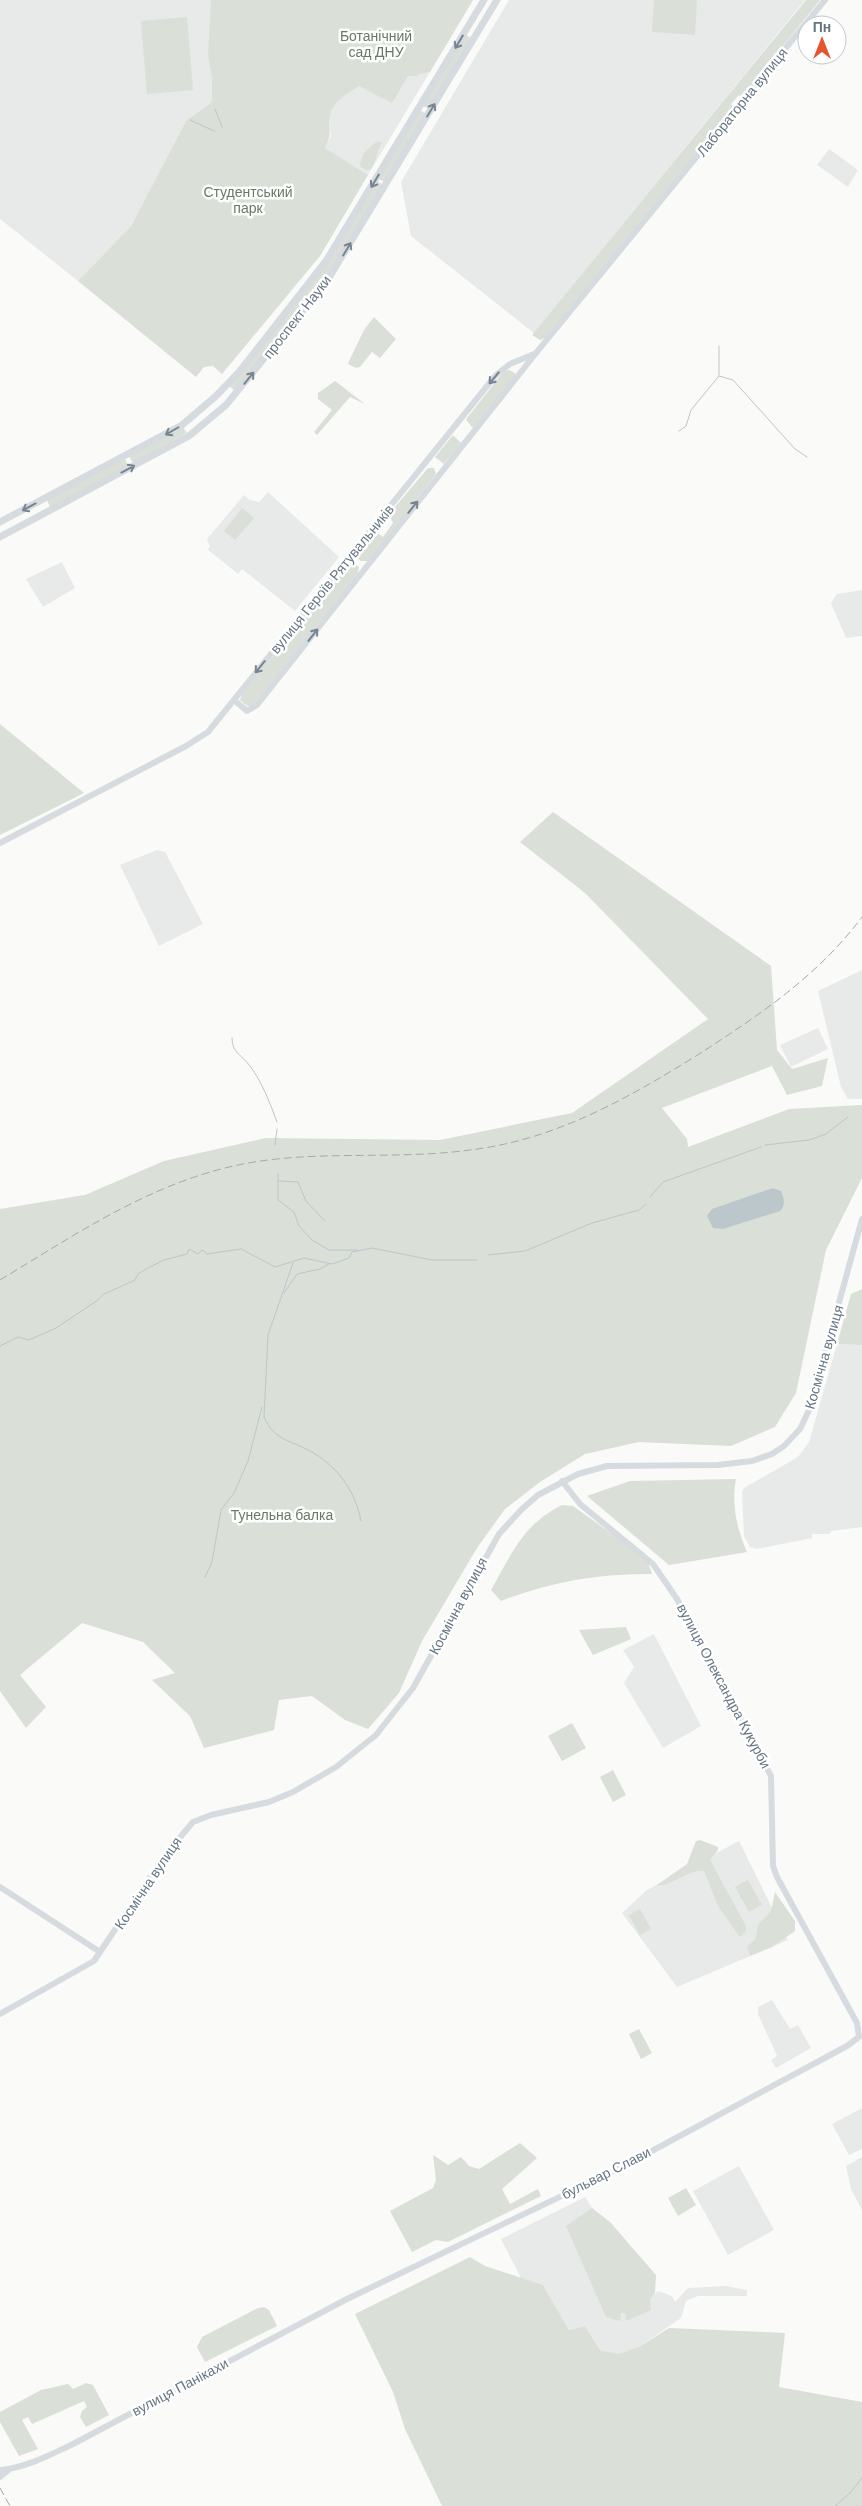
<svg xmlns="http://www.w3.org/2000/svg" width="862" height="2506" font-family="'DM Sans',sans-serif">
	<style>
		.built { fill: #e8e9e9 }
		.green { fill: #dadfd7 }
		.water { fill: #bbc7cb }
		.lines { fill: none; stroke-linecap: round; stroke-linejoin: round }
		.stream { stroke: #bbc7cb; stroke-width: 1 }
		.secondary { stroke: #d6dbdf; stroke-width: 6 }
		.primary { stroke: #d6dbdf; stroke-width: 7 }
		.rail { stroke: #a2aab0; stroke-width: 1; stroke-dasharray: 8 4; stroke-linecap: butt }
		.oneway { stroke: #768591 }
		.labels { text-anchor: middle; stroke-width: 5; stroke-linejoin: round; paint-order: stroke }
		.park-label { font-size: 14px; fill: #687a64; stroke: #fff }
		.street-label { font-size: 14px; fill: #657683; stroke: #fff }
	</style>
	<rect width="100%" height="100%" fill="#fafaf8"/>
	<path class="built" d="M 0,0 L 473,0 L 368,175 L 325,148 L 331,136 L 329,116 L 336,101 L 358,86 L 208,56 L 212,79 L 212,102 L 186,121 L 131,226 L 78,281 L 0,219 Z
		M 509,0 L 805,0 L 534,333 L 411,236 L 401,182 Z
		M 829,149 L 858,170 L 848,187 L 817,165 Z
		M 268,492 L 339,557 L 295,611 L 242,569 L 238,574 L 207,549 L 210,547 L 207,539 L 244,495 L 250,500 L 259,502 Z
		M 62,562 L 75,588 L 43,607 L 26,579 Z
		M 862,590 L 862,636 L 846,638 L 831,603 L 837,594 Z
		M 157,850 L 165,852 L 203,924 L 159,946 L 120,865 Z
		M 862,970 L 862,1099 L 848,1099 L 841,1087 L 818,991 Z
		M 818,1028 L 828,1049 L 791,1067 L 780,1045 Z
		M 837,1344 L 862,1345 L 862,1527 L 832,1531 L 829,1534 L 812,1534 L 812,1538 L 757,1549 L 750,1547 L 744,1536 L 742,1492 L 744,1488 L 798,1457 L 809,1442 Z
		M 654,1634 L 701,1726 L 663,1748 L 624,1683 L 634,1667 L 623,1650 Z
		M 739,1841 L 788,1940 L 677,1987 L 622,1913 L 647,1890 Z
		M 772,2000 L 790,2029 L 798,2025 L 811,2048 L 776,2068 L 771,2060 L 777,2056 L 758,2014 L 758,2007 Z
		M 862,2108 L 862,2149 L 849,2155 L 832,2124 Z
		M 862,2157 L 862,2210 L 851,2189 L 846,2166 Z
		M 739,2166 L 774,2230 L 728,2255 L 693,2191 Z
		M 585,2197 L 592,2208 L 567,2226 L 620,2320 L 620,2313 L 625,2314 L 626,2320 L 658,2291 L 672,2296 L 675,2302 L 688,2288 L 726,2286 L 747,2290 L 747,2296 L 698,2296 L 686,2301 L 681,2318 L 639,2347 L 618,2354 L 600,2350 L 585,2326 L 569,2330 L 543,2285 L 521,2278 L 501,2239 Z"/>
	<path class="green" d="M 211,0 L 473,0 L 430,72 L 418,74 L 417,76 L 408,76 L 392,103 L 359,86 C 347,94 332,101 330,117 C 328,132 333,132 325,148 L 368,175 L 320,256 L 222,374 L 213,366 L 204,367 L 196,377 L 78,281 L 131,226 L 186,121 L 212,102 L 212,79 L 208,56 Z
		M 654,0 L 697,0 L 695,35 L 652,32 Z
		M 806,0 L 820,0 L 742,97 L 739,95 L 731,104 L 734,107 L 545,338 L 540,340 L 532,335 Z
		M 187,17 L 193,90 L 147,94 L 141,21 Z
		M 466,35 L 471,38 L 429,109 L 423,106 Z
		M 420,110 L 426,114 L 385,182 L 379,179 Z
		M 378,141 L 382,143 C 376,152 377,160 371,169 L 366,170 L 360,166 C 360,155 370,146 378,141 Z
		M 377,181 L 383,185 L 328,276 L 235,391 L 229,386 L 300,298 Z
		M 374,317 L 396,339 L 380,358 L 372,352 L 360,367 L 356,368 L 348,364 L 349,361 L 364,330 Z
		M 509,370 L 515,373 L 515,376 L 473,428 L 466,420 L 467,418 L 504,371 Z
		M 335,381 L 365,404 L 350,397 L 317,435 L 314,432 L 332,410 L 318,399 L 318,393 Z
		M 183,427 L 187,433 L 133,463 L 129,456 Z
		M 453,435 L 461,443 L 444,464 L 435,457 Z
		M 125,459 L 128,466 L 50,507 L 47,500 Z
		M 428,468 L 434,468 L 436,474 L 368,561 L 361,561 L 357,558 L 359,550 L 375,531 L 383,537 L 393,523 L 390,516 L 394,508 Z
		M 242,508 L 254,518 L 235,540 L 224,531 Z
		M 352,562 L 359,567 L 358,573 L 256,702 L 251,706 L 247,706 L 240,700 L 242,694 Z
		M 0,724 L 84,793 L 0,835 Z
		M 553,812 L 771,966 L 777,1050 L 792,1069 L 828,1058 L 822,1086 L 787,1095 L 772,1066 L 662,1108 L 687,1139 L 688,1147 L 789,1109 L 862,1105 L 862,1178 L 826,1250 L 796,1393 L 775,1427 L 731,1446 L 639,1442 L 585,1454 L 540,1482 L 505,1509 L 477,1548 L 422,1641 L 399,1693 L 368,1729 L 345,1720 L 312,1696 L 279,1700 L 274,1730 L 204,1748 L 190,1716 L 152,1680 L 175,1673 L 143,1642 L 82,1623 L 20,1675 L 46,1707 L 26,1728 L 0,1691 L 0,1209 L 85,1195 L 164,1161 L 266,1138 L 440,1140 L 572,1113 L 708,1019 L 585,893 L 520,842 Z
		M 862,1289 L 862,1345 L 837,1344 L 851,1294 Z
		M 736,1479 C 731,1504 737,1529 747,1552 L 669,1565 L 587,1496 L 630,1481 Z
		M 562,1505 L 573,1506 L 647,1559 L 652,1574 C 601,1573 549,1582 501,1601 L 491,1590 C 511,1555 523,1524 562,1505 Z
		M 626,1627 L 631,1639 L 593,1655 L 579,1630 Z
		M 572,1723 L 586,1748 L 562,1761 L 548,1736 Z
		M 613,1770 L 626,1795 L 613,1802 L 600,1777 Z
		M 700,1840 L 718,1847 L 718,1850 L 710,1860 L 746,1926 L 746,1931 L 740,1937 L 718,1906 L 704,1871 C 688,1869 669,1888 657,1885 L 687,1864 L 696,1841 Z
		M 748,1880 L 762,1905 L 749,1912 L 735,1887 Z
		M 775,1892 L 795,1921 L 795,1931 L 772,1947 L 750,1956 L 747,1946 L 755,1940 L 758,1925 L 771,1911 Z
		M 640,1909 L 651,1929 L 640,1935 L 629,1915 Z
		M 639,2029 L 652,2053 L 641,2059 L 629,2034 Z
		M 520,2143 L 537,2158 L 502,2189 L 510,2204 L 538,2189 L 541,2196 L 448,2242 L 436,2240 L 412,2252 L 390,2211 L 433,2188 L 436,2180 L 433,2155 L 448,2165 L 461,2157 L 469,2166 L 479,2169 Z
		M 686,2188 L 696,2205 L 678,2216 L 668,2198 Z
		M 592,2208 L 610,2222 L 656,2275 L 655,2293 L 650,2299 L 651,2310 L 626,2321 L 625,2314 L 621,2313 L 620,2321 L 606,2317 L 566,2226 Z
		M 470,2257 L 485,2266 L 543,2285 L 569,2330 L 585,2326 L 600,2350 L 618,2354 L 639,2347 L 669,2328 L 785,2333 L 779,2387 L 862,2402 L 862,2506 L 442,2506 L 405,2429 L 393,2392 L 355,2314 Z
		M 264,2307 L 269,2310 L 277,2326 L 205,2362 L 197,2347 L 202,2337 L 258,2308 Z
		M 86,2383 L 93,2385 L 109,2415 L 86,2427 L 80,2417 L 82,2411 L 87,2407 L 84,2401 L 32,2424 L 28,2417 L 22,2420 L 38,2449 L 19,2456 L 0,2422 L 0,2412 L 41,2390 L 68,2384 L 73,2389 Z"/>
	<path class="water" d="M 773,1188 L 781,1191 C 784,1198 786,1205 780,1211 L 723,1229 L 713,1228 L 707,1216 L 712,1209 Z"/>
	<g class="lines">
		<path class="stream" d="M 215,109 L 222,127
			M 190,120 L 214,131
			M 719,376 L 719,346
			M 679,431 L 686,426 L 691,410 L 719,376 L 733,380 L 795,449 L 807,457
			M 232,1038 C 232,1053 241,1054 250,1066 C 262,1082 270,1103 277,1122
			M 275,1145 L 277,1129
			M 765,1145 L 809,1140 L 826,1134 L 848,1117
			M 278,1174 L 278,1200 L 294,1212 L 299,1226 L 312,1240 L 329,1250 L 357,1250
			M 279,1181 L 298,1182 L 306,1201 L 325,1221
			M 650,1197 L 663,1182 L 761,1147
			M 488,1255 L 525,1251 L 592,1223 L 639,1210 L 646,1204
			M 293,1263 L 268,1335 L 264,1417 C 273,1439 289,1440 308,1450 C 337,1465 355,1490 361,1521
			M 284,1293 L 297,1274 L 320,1269 L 329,1264
			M 0,1346 L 18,1337 L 29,1340 L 56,1328 L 98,1300 L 102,1295 L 135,1280 L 138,1274 L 146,1269 L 164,1260 L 187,1254 L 189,1249 L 198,1254 L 202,1250 L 207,1254 L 241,1249 L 275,1267 L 304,1258 L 332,1264 L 349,1258 L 352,1252 L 372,1248 L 432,1260 L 477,1260
			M 205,1577 L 212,1562 L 221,1510 L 234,1493 L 248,1461 L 262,1407
			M 835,2506 L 849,2494 L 862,2478"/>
		<path class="secondary" d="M 234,700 L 247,711 L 257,705 L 536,353 L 825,0
			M 0,843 L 186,746 L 208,732 L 496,375 L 510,364 L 534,354
			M 0,1887 L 100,1952
			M 0,2014 L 94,1961 L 165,1855 L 193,1822 L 211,1815 L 269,1802 L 293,1792 L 336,1767 L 376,1735 L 413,1688 L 499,1534 L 521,1510 L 538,1495 L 578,1474 L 607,1466 L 718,1465 L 752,1461 L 772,1454 L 784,1446 L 800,1429 L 810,1408 L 862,1219
			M 0,2470 C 25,2468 50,2455 73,2444 L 347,2299 L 622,2167 L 847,2046 L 859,2037 L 857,2023 L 777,1877 L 773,1866 L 771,1776 L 677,1599 L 653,1564 L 580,1504 L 562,1481
			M 0,2477 L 10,2469"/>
		<path class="primary" d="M 0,522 L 182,425 L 216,396 L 239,372 L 326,261 L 484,0
			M 0,537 L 189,436 L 226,405 L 327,281 L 497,0"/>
		<path class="rail" d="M 0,1280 C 73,1236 145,1187 229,1167 C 308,1148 390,1161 470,1150 C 554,1140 625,1100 696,1056 C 758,1016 817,977 862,917
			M 0,2488 L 10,2506"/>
	</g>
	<defs><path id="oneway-shaft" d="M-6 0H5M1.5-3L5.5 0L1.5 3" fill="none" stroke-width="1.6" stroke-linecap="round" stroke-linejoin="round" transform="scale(1.25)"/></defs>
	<g class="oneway">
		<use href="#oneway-shaft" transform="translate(459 42) rotate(121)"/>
		<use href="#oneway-shaft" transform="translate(431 110) rotate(-59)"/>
		<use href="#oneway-shaft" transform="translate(375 181) rotate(121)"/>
		<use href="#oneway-shaft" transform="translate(347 249) rotate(-59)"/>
		<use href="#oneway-shaft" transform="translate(249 378) rotate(-51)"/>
		<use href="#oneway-shaft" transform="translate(494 378) rotate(130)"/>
		<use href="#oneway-shaft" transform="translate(172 431) rotate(150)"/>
		<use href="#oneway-shaft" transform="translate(128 469) rotate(-28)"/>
		<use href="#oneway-shaft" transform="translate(29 507) rotate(152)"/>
		<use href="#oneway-shaft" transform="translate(413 507) rotate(-51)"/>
		<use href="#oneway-shaft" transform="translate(313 635) rotate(-52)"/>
		<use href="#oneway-shaft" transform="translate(260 667) rotate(129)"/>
	</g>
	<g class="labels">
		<g class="park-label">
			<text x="376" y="41">Ботанічний<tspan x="376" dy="16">сад ДНУ</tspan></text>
			<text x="248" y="197">Студентський<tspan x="248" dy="16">парк</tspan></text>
			<text x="282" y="1520">Тунельна балка</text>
		</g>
		<g class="street-label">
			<text transform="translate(742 102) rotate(-51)" y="5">Лабораторна вулиця</text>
			<text transform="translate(297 317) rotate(-52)" y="5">проспект Науки</text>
			<text transform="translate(332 579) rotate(-51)" y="5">вулиця Героїв Рятувальників</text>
			<text transform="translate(824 1357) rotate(-74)" y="5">Космічна вулиця</text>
			<text transform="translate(458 1606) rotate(-62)" y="5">Космічна вулиця</text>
			<text transform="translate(724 1686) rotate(62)" y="5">вулиця Олександра Кукурби</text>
			<text transform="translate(148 1883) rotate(-56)" y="5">Космічна вулиця</text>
			<text transform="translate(606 2173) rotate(-27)" y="5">бульвар Слави</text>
			<text transform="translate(180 2387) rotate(-28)" y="5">вулиця Панікахи</text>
		</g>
	</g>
	<g transform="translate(822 40)"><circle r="24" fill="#ffffff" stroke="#c1c8cd"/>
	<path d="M0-4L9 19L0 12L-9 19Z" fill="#e4572e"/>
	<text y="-8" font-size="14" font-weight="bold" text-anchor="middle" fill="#657683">Пн</text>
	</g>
</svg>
